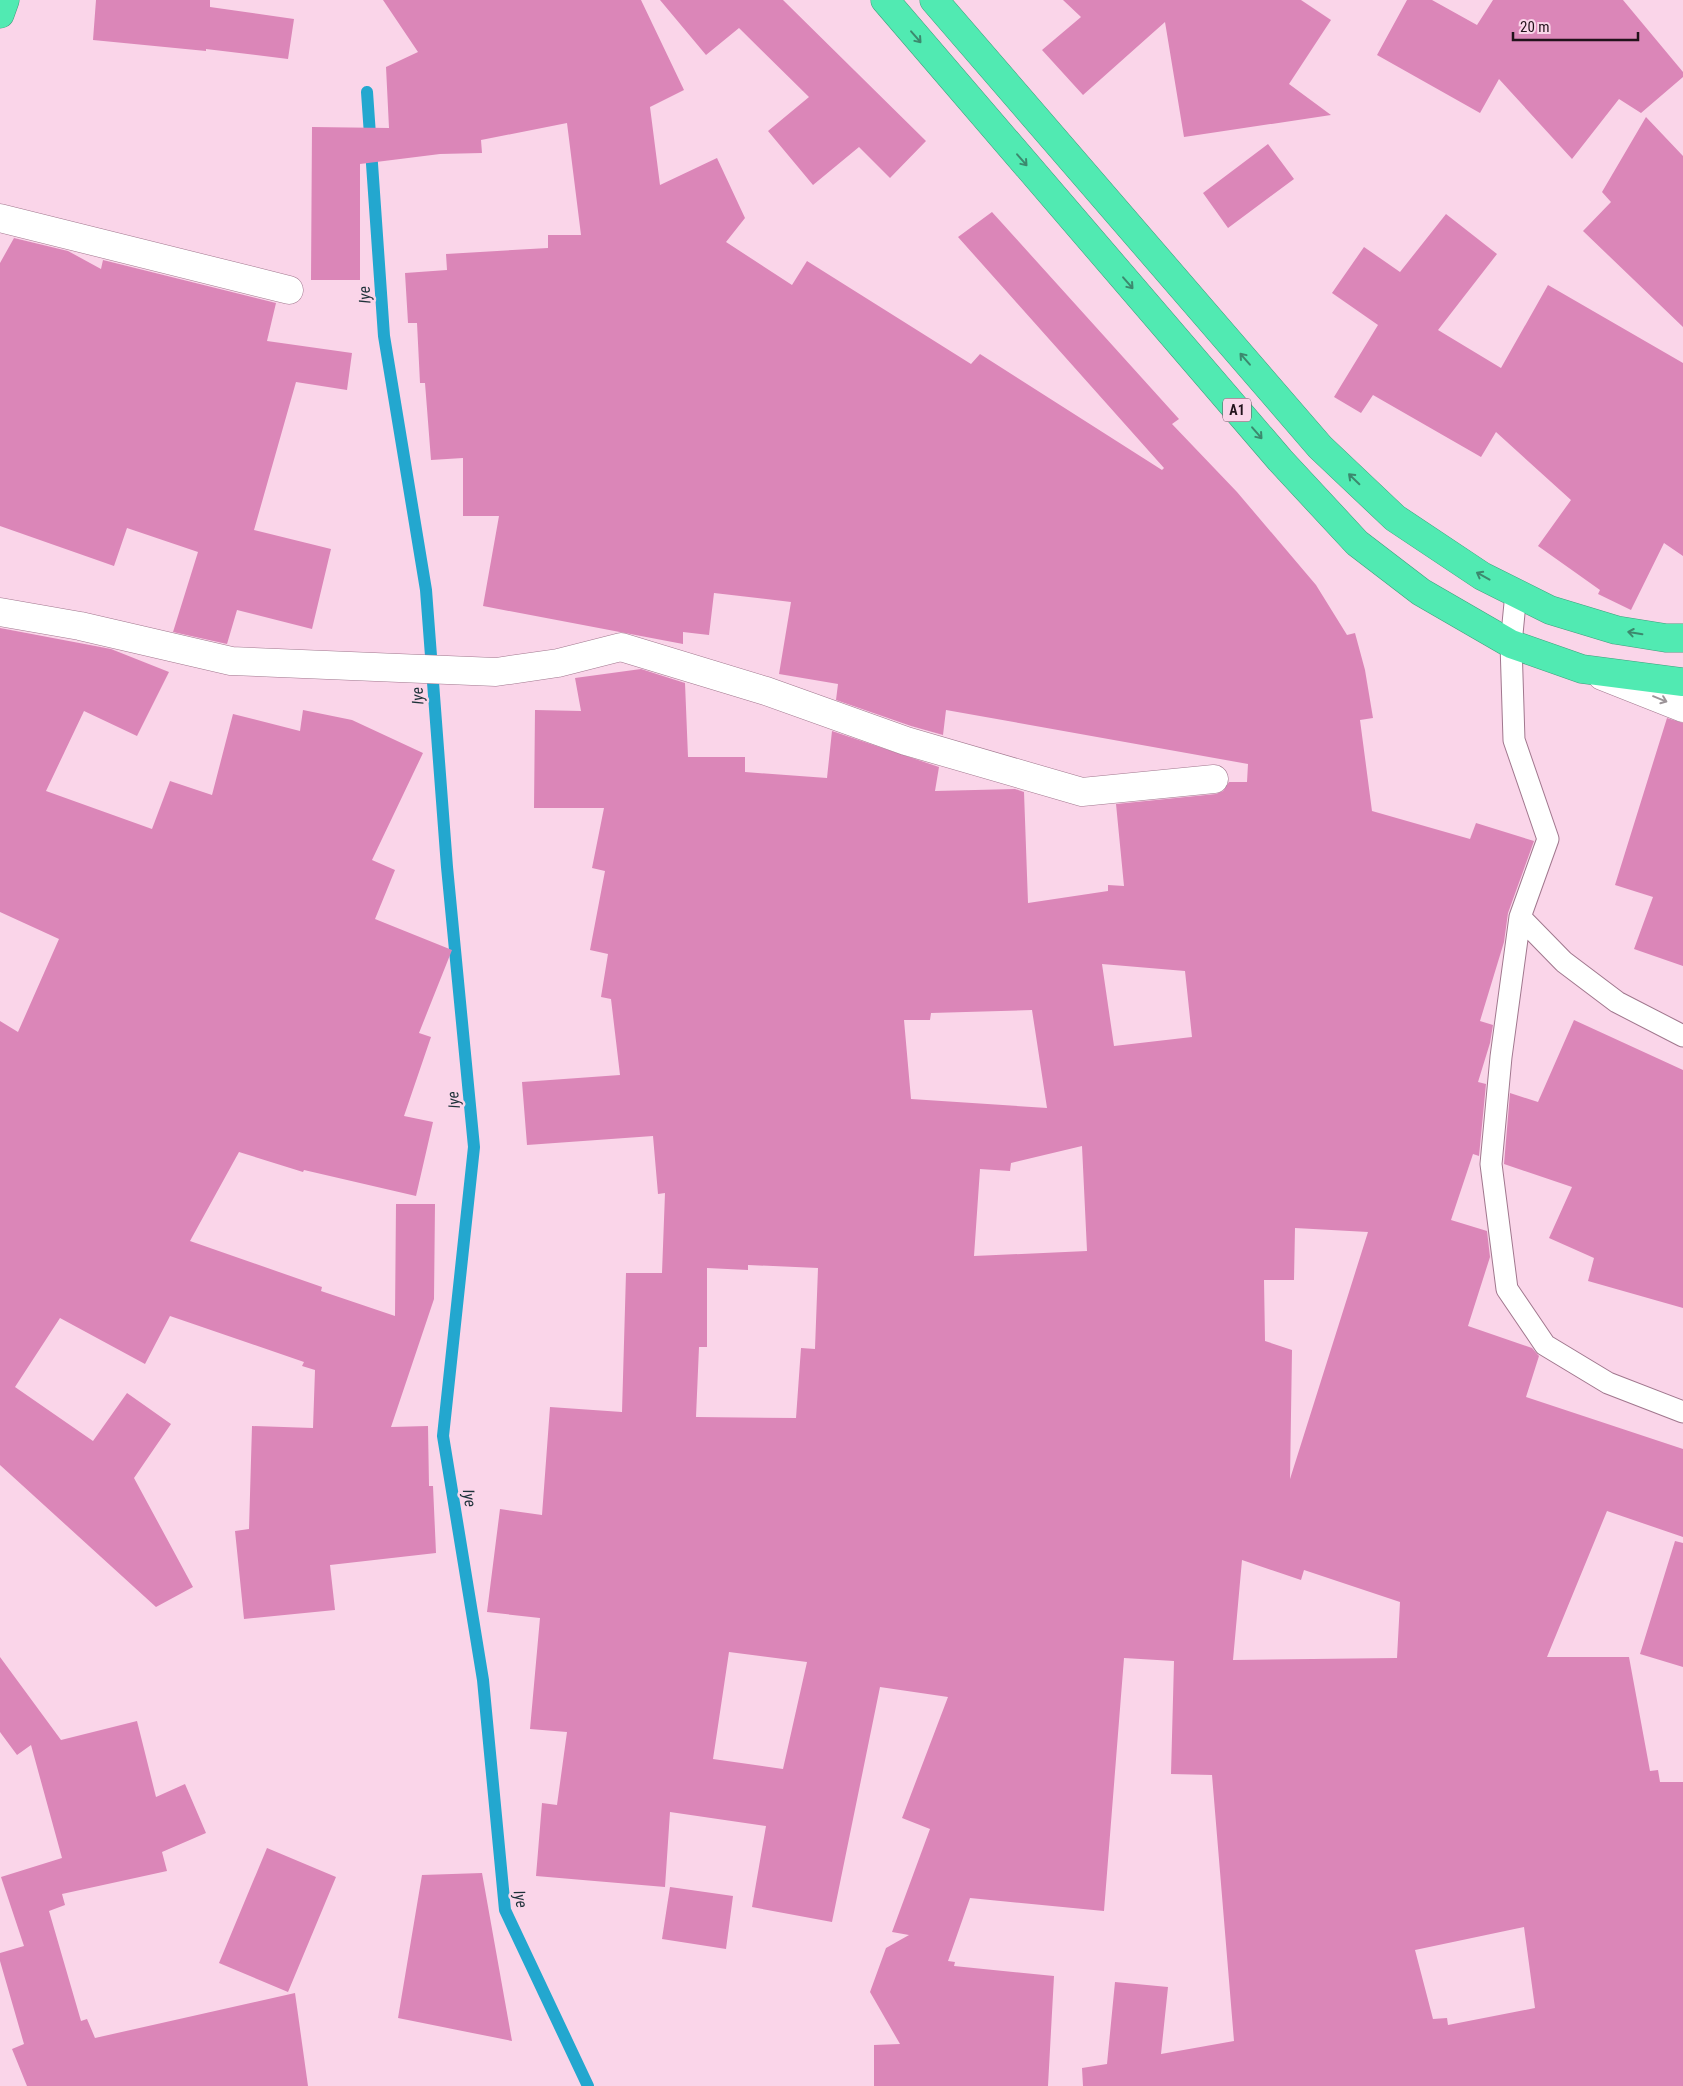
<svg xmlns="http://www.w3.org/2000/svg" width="1683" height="2086" font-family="'Roboto Condensed',sans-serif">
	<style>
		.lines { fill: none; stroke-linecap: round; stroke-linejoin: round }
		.stream { stroke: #23a7cf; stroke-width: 12 }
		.building { fill: #db86b8; fill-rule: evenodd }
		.lane-casing { stroke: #a1778e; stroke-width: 23 }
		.street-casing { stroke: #a1778e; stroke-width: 29 }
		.highway-casing { stroke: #419e7d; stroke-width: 29 }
		.lane { stroke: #fff; stroke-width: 21 }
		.street { stroke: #fff; stroke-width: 28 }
		.highway { stroke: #51eab2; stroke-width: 28 }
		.oneway { stroke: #3c896e }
		.oneway2 { stroke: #9c9498 }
		.labels { text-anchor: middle; stroke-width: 5; stroke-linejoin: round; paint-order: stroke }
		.shield { fill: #fad5e9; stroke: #634c59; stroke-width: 1 }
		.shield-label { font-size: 14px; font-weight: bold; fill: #22121b }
		.water-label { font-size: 16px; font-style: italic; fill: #1e323a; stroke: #fad5e9 }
	</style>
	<rect width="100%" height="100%" fill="#fad5e9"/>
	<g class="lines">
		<path class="stream" d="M 367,92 L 384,336 L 426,590 L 447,867 L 474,1147 L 443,1436 L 483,1680 L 505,1910 L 588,2086"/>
	</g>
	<path class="building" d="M 96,0 L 210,0 L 210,7 L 294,19 L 288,59 L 206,49 L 206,51 L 93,40 Z
		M 383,0 L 641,0 L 684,90 L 650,107 L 660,185 L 717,158 L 745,218 L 726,242 L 792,285 L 807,261 L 971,364 L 980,354 L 1162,470 L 1164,468 L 958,237 L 992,212 L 1179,419 L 1172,424 L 1237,492 L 1316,585 L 1347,635 L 1355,633 L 1365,670 L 1373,718 L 1360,720 L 1372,811 L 1470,839 L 1476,823 L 1534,841 L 1508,913 L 1504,942 L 1480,1021 L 1493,1025 L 1490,1043 L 1478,1082 L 1486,1084 L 1479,1156 L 1473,1154 L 1451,1220 L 1487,1231 L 1490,1257 L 1468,1326 L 1532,1348 L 1539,1356 L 1526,1397 L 1683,1449 L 1683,1537 L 1607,1511 L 1547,1657 L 1629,1657 L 1650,1771 L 1658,1770 L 1660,1782 L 1683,1782 L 1683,2086 L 1083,2086 L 1082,2068 L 1107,2064 L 1115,1982 L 1168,1987 L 1161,2054 L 1234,2041 L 1212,1775 L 1171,1774 L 1174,1661 L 1124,1658 L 1104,1911 L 970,1898 L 948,1961 L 955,1962 L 954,1966 L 1054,1976 L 1048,2086 L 874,2086 L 874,2045 L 900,2044 L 870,1992 L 886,1948 L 909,1935 L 892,1932 L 930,1829 L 902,1818 L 948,1697 L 880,1687 L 832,1922 L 752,1907 L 766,1826 L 670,1812 L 665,1887 L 536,1876 L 542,1803 L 557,1805 L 567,1732 L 530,1729 L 540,1618 L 487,1612 L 500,1509 L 542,1515 L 550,1407 L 622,1412 L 626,1273 L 662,1273 L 665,1193 L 658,1194 L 653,1136 L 527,1145 L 522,1082 L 620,1075 L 611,999 L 601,997 L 608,954 L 590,950 L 605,871 L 592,868 L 604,808 L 534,808 L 535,710 L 581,711 L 575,678 L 641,669 L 685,683 L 688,757 L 745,757 L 745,772 L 827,778 L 832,731 L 939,767 L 935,791 L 1015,789 L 1024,792 L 1028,903 L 1108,891 L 1108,885 L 1124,886 L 1116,804 L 1216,794 L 1223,791 L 1229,782 L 1247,782 L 1248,764 L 946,710 L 943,735 L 911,726 L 836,700 L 838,684 L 779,674 L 791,602 L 714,593 L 709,635 L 683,632 L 683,644 L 483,606 L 499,516 L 463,516 L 463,458 L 431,460 L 425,383 L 420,383 L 417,323 L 408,323 L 405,273 L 447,270 L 446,254 L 548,248 L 548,235 L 581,235 L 567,123 L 481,140 L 482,153 L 440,154 L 360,164 L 360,280 L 311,280 L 312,127 L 389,128 L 386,67 L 418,52 ZM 1102,964 L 1185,971 L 1192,1037 L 1114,1046 ZM 1032,1010 L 1047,1108 L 911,1099 L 904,1020 L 930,1020 L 931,1013 ZM 1082,1146 L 1087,1251 L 974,1256 L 980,1169 L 1010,1171 L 1011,1163 ZM 1295,1228 L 1368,1232 L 1290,1479 L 1292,1350 L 1265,1341 L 1264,1280 L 1294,1280 ZM 748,1265 L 818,1268 L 815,1349 L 801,1348 L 796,1418 L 696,1417 L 699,1347 L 707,1347 L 707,1268 L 748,1270 ZM 1242,1560 L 1301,1580 L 1304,1570 L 1400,1602 L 1397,1658 L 1233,1660 ZM 729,1652 L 807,1662 L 783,1769 L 713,1759 ZM 1524,1927 L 1535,2008 L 1448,2025 L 1447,2018 L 1433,2019 L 1415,1950 Z
		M 660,0 L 783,0 L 926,141 L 890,178 L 859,147 L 813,185 L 768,131 L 809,97 L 739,28 L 706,55 Z
		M 1063,0 L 1301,0 L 1331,20 L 1289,84 L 1331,115 L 1184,137 L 1165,22 L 1083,95 L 1042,50 L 1081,17 Z
		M 1407,0 L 1432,0 L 1477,25 L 1493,0 L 1623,0 L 1683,72 L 1683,77 L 1641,113 L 1619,99 L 1572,159 L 1499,79 L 1480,113 L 1377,55 Z
		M 1646,117 L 1683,156 L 1683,327 L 1583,231 L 1611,202 L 1602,192 Z
		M 1268,144 L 1294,179 L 1228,228 L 1203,193 Z
		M 1446,214 L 1497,254 L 1438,330 L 1501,368 L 1548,285 L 1683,363 L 1683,556 L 1664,543 L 1631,610 L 1598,594 L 1600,590 L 1538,546 L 1571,500 L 1496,432 L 1481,457 L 1373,395 L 1361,413 L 1334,397 L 1378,325 L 1332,293 L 1364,247 L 1400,272 Z
		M 14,238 L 68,251 L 101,269 L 103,260 L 276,303 L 267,341 L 352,353 L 347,390 L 296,382 L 254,530 L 331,549 L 312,629 L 237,610 L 227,644 L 173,632 L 198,552 L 127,528 L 114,566 L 0,526 L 0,263 Z
		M 0,628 L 111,649 L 169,672 L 137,736 L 84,711 L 46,791 L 152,829 L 170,781 L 212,795 L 233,714 L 300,731 L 303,710 L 352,720 L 423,753 L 372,860 L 395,870 L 375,919 L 452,950 L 419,1033 L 431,1037 L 404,1116 L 433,1122 L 416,1196 L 304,1170 L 303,1172 L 239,1152 L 190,1241 L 322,1287 L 321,1291 L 395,1316 L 396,1204 L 435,1204 L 434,1299 L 391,1427 L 428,1426 L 429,1486 L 433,1486 L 436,1553 L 330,1565 L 335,1610 L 244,1619 L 235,1531 L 249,1529 L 252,1426 L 313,1428 L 315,1370 L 302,1366 L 304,1362 L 170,1316 L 145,1364 L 60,1318 L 15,1387 L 93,1441 L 127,1393 L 171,1424 L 134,1478 L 193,1587 L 156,1607 L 0,1465 L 0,1021 L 18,1032 L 59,939 L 0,912 Z
		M 1667,718 L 1683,723 L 1683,966 L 1634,949 L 1653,897 L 1615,885 Z
		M 1574,1020 L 1683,1070 L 1683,1308 L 1588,1281 L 1594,1258 L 1549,1238 L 1572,1187 L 1504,1164 L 1510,1093 L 1538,1102 Z
		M 1675,1541 L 1683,1543 L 1683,1667 L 1640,1654 Z
		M 0,1657 L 61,1740 L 137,1721 L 156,1797 L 185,1784 L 206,1833 L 162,1852 L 167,1871 L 62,1894 L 65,1905 L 49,1911 L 81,2021 L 87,2019 L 95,2038 L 295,1993 L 308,2086 L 27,2086 L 12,2049 L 24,2044 L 0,1961 L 0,1953 L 24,1946 L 1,1877 L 62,1858 L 31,1745 L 17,1755 L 0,1732 Z
		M 267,1848 L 336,1877 L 288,1992 L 219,1963 Z
		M 482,1873 L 512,2041 L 398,2018 L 422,1875 Z
		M 670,1887 L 733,1896 L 726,1949 L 662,1939 Z"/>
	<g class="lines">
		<g class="lane-casing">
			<path id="lane" d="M 1516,593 L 1511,644 L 1514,740 L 1548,839 L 1520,917 L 1501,1057 L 1491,1164 L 1507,1289 L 1545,1345 L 1608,1383 L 1683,1412
				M 1520,917 L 1564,962 L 1617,1002 L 1683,1036"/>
		</g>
		<g class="street-casing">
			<path id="street" d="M 0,218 L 289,290
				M 0,612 L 80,626 L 231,661 L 496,672 L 558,663 L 621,647 L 766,691 L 906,741 L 1082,792 L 1214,779
				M 1602,676 L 1683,708"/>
		</g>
		<g class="highway-casing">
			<path id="highway" d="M 885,0 L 1280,460 L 1357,543 L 1421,592 L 1511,644 L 1582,669 L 1683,682
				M 934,0 L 1320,447 L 1395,518 L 1482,576 L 1550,610 L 1616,630 L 1666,638 L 1683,638
				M 0,14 L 5,0"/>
		</g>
		<use href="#lane" class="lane"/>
		<use href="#street" class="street"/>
		<use href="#highway" class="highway"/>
	</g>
	<defs><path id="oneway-shaft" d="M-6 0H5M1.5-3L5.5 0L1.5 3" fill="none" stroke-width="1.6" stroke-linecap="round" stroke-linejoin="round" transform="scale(1.25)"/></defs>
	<g class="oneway">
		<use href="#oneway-shaft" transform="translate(916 37) rotate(49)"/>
		<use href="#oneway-shaft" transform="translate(1022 160) rotate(49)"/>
		<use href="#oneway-shaft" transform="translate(1128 283) rotate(49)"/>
		<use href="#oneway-shaft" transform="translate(1245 359) rotate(-131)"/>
		<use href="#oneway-shaft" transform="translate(1257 433) rotate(49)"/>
		<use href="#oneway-shaft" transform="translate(1354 479) rotate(-136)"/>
		<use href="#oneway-shaft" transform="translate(1483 576) rotate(-151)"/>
		<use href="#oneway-shaft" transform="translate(1635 633) rotate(-171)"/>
	</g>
	<use class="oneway2" href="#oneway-shaft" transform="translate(1660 699) rotate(22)"/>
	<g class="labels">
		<rect class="shield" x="1223" y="398.5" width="28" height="23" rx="4"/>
		<g class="shield-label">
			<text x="1237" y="415">A1</text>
		</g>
		<g class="water-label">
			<text transform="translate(364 295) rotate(-94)" y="6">Iye</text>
			<text transform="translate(417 696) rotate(-94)" y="6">Iye</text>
			<text transform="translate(453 1100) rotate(-96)" y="6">Iye</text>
			<text transform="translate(470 1498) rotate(81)" y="6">Iye</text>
			<text transform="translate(521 1899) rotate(79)" y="6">Iye</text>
		</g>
	</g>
	<path d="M1513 32v8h125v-8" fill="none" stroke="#22121b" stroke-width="2.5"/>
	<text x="1520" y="32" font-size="15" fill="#22121b" stroke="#fad5e9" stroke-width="4" paint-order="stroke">20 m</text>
</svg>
